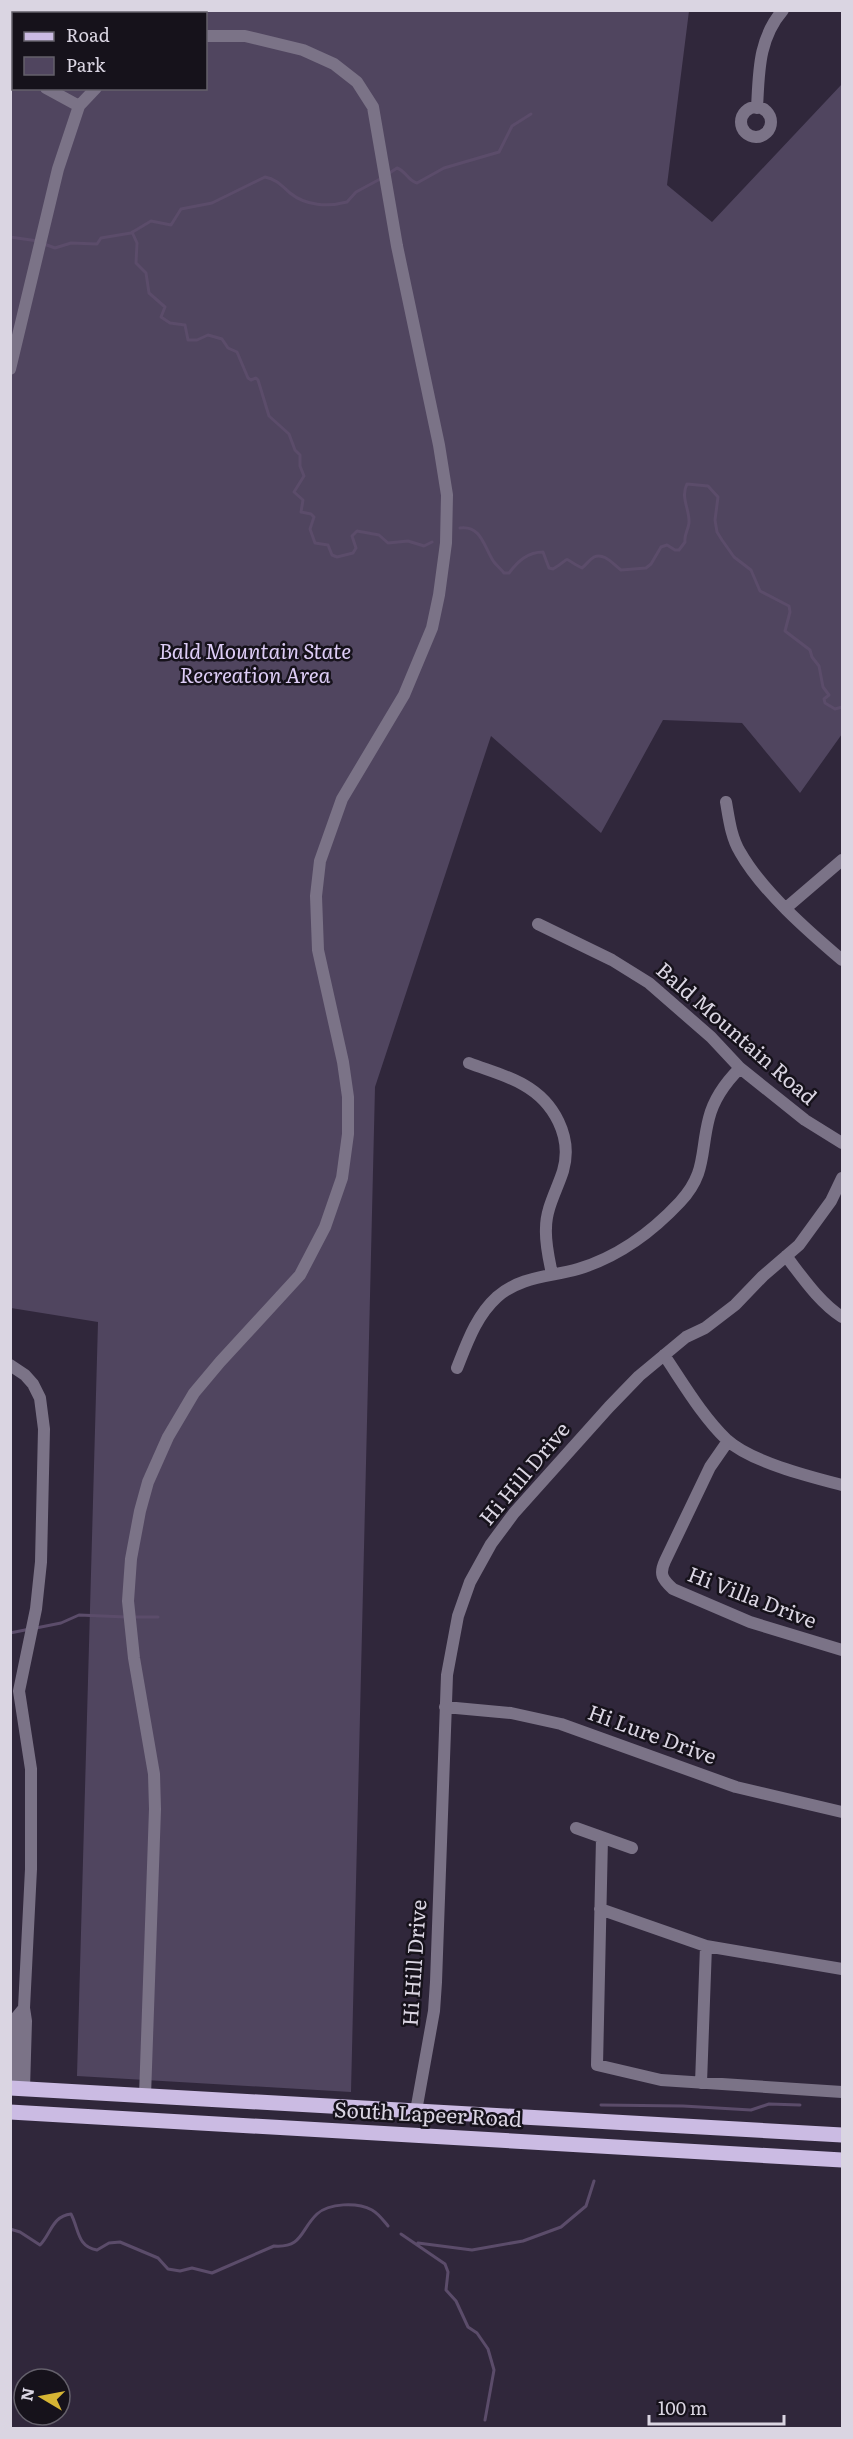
<svg xmlns="http://www.w3.org/2000/svg" width="853" height="2439" font-family="Literata,serif">
	<style>
		.green { fill: #50455f; fill-rule: evenodd }
		.lines { fill: none; stroke-linecap: round; stroke-linejoin: round }
		.stream { stroke: #5b4c6a; stroke-width: 3 }
		.minor { stroke: #7b7387; stroke-width: 12 }
		.major { stroke: #cbbbe3; stroke-width: 15 }
		.labels { text-anchor: middle; stroke-width: 5; stroke-linejoin: round; paint-order: stroke }
		.park-label { font-size: 21px; font-style: italic; fill: #decdf7; stroke: #16121b }
		.street-label { font-size: 21px; fill: #dad5e2; stroke: #16121b }
	</style>
	<rect width="100%" height="100%" fill="#30273b"/>
	<path class="green" d="M 10,11 L 689,11 L 667,185 L 712,222 L 842,84 L 842,734 L 800,793 L 742,723 L 663,720 L 601,833 L 491,736 L 375,1087 L 351,2092 L 77,2076 L 98,1322 L 11,1308 ZM 14,14 L 206,14 L 206,88 L 14,88 Z"/>
	<g class="lines">
		<path class="stream" d="M 388,174 L 397,168 C 406,171 408,181 417,183 L 444,168 L 499,152 L 512,126 L 531,114
			M 132,232 L 137,243 L 136,263 L 146,273 L 149,293 L 165,307 L 161,317 L 170,323 L 185,325 L 188,340 L 197,340 L 208,335 L 222,339 L 228,348 L 237,352 L 248,378 L 251,380 L 256,378 L 258,380 L 269,416 L 289,434 L 295,450 L 300,455 L 300,466 L 304,476 L 294,492 L 303,500 L 301,512 L 311,514 L 314,517 L 310,529 L 315,543 L 328,545 L 332,555 L 337,557 L 353,553 L 356,548 L 352,536 L 357,531 L 379,535 L 388,543 L 408,541 L 424,546 L 432,542
			M 10,237 L 38,241
			M 44,244 L 55,248 L 71,243 L 97,244 L 101,238 L 131,233 L 151,221 L 171,225 L 181,209 L 212,203 L 265,177 C 276,179 282,186 290,193 C 306,206 328,207 347,202 L 356,192 L 382,178
			M 460,528 C 482,525 484,548 494,562 C 497,566 501,569 504,573 L 509,573 C 518,561 528,552 543,552 L 549,568 L 553,569 C 575,556 559,557 582,568 C 586,565 589,560 594,557 C 604,552 614,565 621,570 L 646,568 L 651,564 L 661,547 L 667,545 L 675,550 L 679,550 L 685,542 C 684,534 688,531 689,523 C 690,510 680,497 687,484 L 708,486 L 718,497 L 715,520 L 717,532 L 722,540 L 734,557 L 751,570 L 760,591 L 789,606 L 790,612 L 785,631 L 810,650 L 812,657 L 819,666 L 823,687 L 829,695 L 824,699 L 825,703 L 835,709 L 842,707
			M 132,1617 L 158,1617
			M 36,1628 L 61,1623 L 79,1615 L 126,1617
			M 10,1633 L 30,1629
			M 601,2105 L 683,2106 L 751,2110 L 769,2104 L 800,2105
			M 10,2229 L 20,2232 L 40,2245 C 51,2234 52,2216 71,2214 C 79,2229 77,2247 97,2250 L 109,2243 L 120,2242 L 158,2258 L 168,2269 L 180,2271 L 192,2268 L 212,2273 L 274,2246 C 303,2248 300,2230 317,2214 C 329,2203 357,2202 372,2210 C 379,2214 383,2220 388,2226
			M 401,2234 L 445,2264 L 448,2272 L 446,2290 L 456,2301 L 468,2327 L 477,2333 L 488,2349 L 494,2370 L 485,2420
			M 418,2243 L 472,2250 L 523,2241 L 561,2227 L 586,2206 L 594,2181"/>
		<path class="minor" d="M 10,70 L 14,71
			M 46,88 L 79,106
			M741 122a15 15 0 1 1 30 0a15 15 0 1 1-30 0Z
			M 757,108 C 759,72 758,39 783,10
			M 10,369 L 58,169 L 79,106 L 96,88
			M 726,802 C 729,819 731,837 740,852 C 762,891 808,931 842,960
			M 786,908 L 842,860
			M 538,924 L 612,960 L 649,983 L 711,1037 L 740,1068 L 805,1120 L 842,1143
			M 469,1063 C 487,1070 507,1075 524,1085 C 554,1102 573,1137 563,1171 C 557,1190 546,1208 546,1228 C 545,1243 549,1259 552,1274
			M 786,1256 C 803,1278 819,1302 842,1317
			M 664,1355 C 683,1383 702,1416 727,1440 C 751,1462 811,1477 842,1485
			M 10,1365 L 25,1375 L 33,1384 L 40,1398 L 44,1429 L 41,1562 L 36,1609 L 19,1691 L 31,1769 L 31,1869 L 24,2008 L 26,2021 L 24,2089
			M 457,1368 C 467,1343 476,1316 497,1297 C 521,1276 550,1277 578,1269 C 618,1257 651,1233 680,1202 C 707,1173 700,1152 709,1118 C 714,1098 726,1082 740,1068
			M 728,1441 L 710,1467 L 665,1561 C 659,1574 662,1579 673,1589 L 750,1622 L 842,1650
			M 445,1707 L 511,1713 L 561,1724 L 736,1787 L 842,1812
			M 576,1828 L 632,1848
			M 602,1838 L 597,2065 L 661,2080 L 842,2092
			M 600,1909 L 706,1946 L 842,1969
			M 701,2083 L 706,1946
			M 13,2088 L 15,2019 L 24,2008
			M 145,2096 L 155,1809 L 154,1774 L 134,1658 L 128,1601 L 131,1559 L 140,1511 L 148,1482 L 168,1437 L 194,1393 L 220,1362 L 300,1275 L 325,1227 L 342,1178 L 348,1134 L 348,1097 L 343,1062 L 318,950 L 316,896 L 320,861 L 342,799 L 404,695 L 432,628 L 439,595 L 446,543 L 447,495 L 439,445 L 397,246 L 373,107 L 357,82 L 334,64 L 303,50 L 245,36 L 206,36
			M 416,2111 L 434,2011 L 436,1982 L 447,1675 L 458,1616 L 470,1582 L 491,1544 L 514,1513 L 609,1407 L 639,1376 L 686,1337 L 705,1328 L 735,1305 L 763,1276 L 799,1245 L 831,1201 L 842,1178"/>
		<path class="major" d="M 10,2088 L 842,2135
			M 10,2112 L 842,2160"/>
	</g>
	<g class="labels">
		<g class="park-label">
			<text x="255" y="659">Bald Mountain State<tspan x="255" dy="24">Recreation Area</tspan></text>
		</g>
		<g class="street-label">
			<text transform="translate(736 1034) rotate(41)" y="7">Bald Mountain Road</text>
			<text transform="translate(525 1474) rotate(-50)" y="7">Hi Hill Drive</text>
			<text transform="translate(752 1598) rotate(21)" y="7">Hi Villa Drive</text>
			<text transform="translate(652 1735) rotate(20)" y="7">Hi Lure Drive</text>
			<text transform="translate(415 1963) rotate(-86)" y="7">Hi Hill Drive</text>
			<text transform="translate(428 2115) rotate(3)" y="7">South Lapeer Road</text>
		</g>
	</g>
	<rect width="853" height="2439" fill="none" stroke="#dad5e2" stroke-width="24"/>
	<rect x="12" y="12" width="195" height="78" fill="#16121b" stroke="#64606b" stroke-width="1.5"/>
	<rect x="24" y="32" width="30" height="9" fill="#cbbbe3" stroke="#64606b" stroke-width="1.5"/>
	<text x="66" y="42" font-size="18" fill="#dad5e2">Road</text>
	<rect x="24" y="57" width="30" height="18" fill="#50455f" stroke="#64606b" stroke-width="1.5"/>
	<text x="66" y="72" font-size="18" fill="#dad5e2">Park</text>
	<g transform="translate(42 2397) rotate(280)"><circle r="28" fill="#16121b" stroke="#64606b" stroke-width="1.5"/>
	<path d="M0-4.5L10 22L0 15L-10 22Z" fill="#d6b534"/>
	<text y="-9" font-size="16" font-weight="bold" text-anchor="middle" fill="#dad5e2">N</text>
	</g>
	<path d="M649 2415v9h135v-9" fill="none" stroke="#dad5e2" stroke-width="3"/>
	<text x="658" y="2415" font-size="18" fill="#dad5e2" stroke="#16121b" stroke-width="4.5" paint-order="stroke">100 m</text>
</svg>
